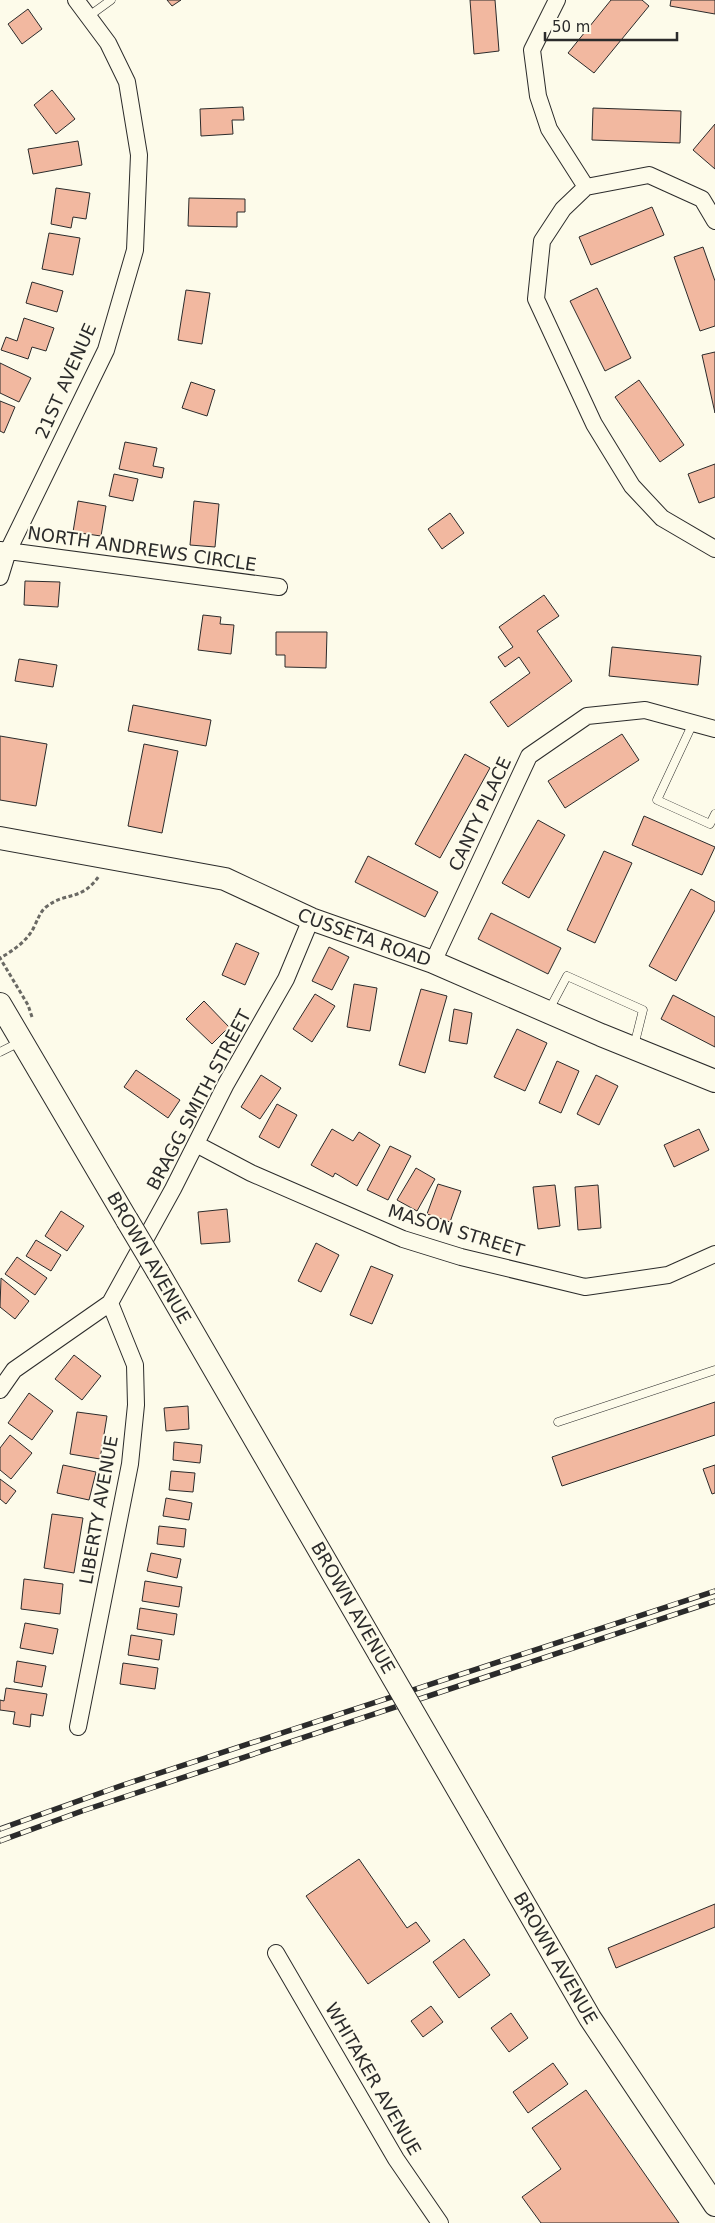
<svg xmlns="http://www.w3.org/2000/svg" width="715" height="2223" font-family="'DejaVu Sans',sans-serif">
	<style>
		.building { fill: #f2b8a0; stroke: #2b2b2b }
		.lines { fill: none; stroke-linecap: round; stroke-linejoin: round }
		.lane-casing { stroke: #2b2b2b; stroke-width: 9 }
		.street-casing { stroke: #2b2b2b; stroke-width: 18 }
		.secondary-casing { stroke: #2b2b2b; stroke-width: 24 }
		.path { stroke: #6a6964; stroke-width: 3; stroke-dasharray: 4 2.5; stroke-linecap: butt }
		.lane { stroke: #fdfbea; stroke-width: 8 }
		.street { stroke: #fdfbea; stroke-width: 16 }
		.secondary { stroke: #fdfbea; stroke-width: 22 }
		.rail-casing { stroke: #2b2b2b; stroke-width: 5.5 }
		.rail { stroke: #fdfbea; stroke-width: 4; stroke-dasharray: 11; stroke-linecap: butt }
		.secondary-bridge-casing { stroke: #2b2b2b; stroke-width: 24; stroke-linecap: butt }
		.secondary-bridge { stroke: #fdfbea; stroke-width: 22 }
		.labels { text-anchor: middle; stroke-width: 4; stroke-linejoin: round; paint-order: stroke }
		.street-label { font-size: 18px; fill: #2b2b2b; stroke: #fdfbea }
	</style>
	<rect width="100%" height="100%" fill="#fdfbea"/>
	<path class="building" d="M 167,0 L 181,0 L 172,6 Z
		M 470,0 L 495,0 L 499,51 L 474,54 Z
		M 611,0 L 642,0 L 649,6 L 594,73 L 568,53 Z
		M 671,0 L 715,0 L 715,14 L 670,6 Z
		M 28,9 L 42,29 L 22,44 L 8,24 Z
		M 52,90 L 75,119 L 56,134 L 34,105 Z
		M 243,107 L 244,120 L 232,120 L 233,134 L 201,136 L 200,109 Z
		M 593,108 L 681,111 L 680,143 L 592,140 Z
		M 715,124 L 715,169 L 693,150 Z
		M 78,141 L 82,165 L 33,174 L 28,149 Z
		M 56,188 L 90,193 L 86,219 L 73,217 L 71,228 L 51,224 Z
		M 189,198 L 245,199 L 245,212 L 237,212 L 237,227 L 188,226 Z
		M 652,207 L 664,235 L 591,265 L 579,237 Z
		M 49,233 L 80,238 L 73,275 L 42,269 Z
		M 703,247 L 715,281 L 715,326 L 700,331 L 674,257 Z
		M 32,282 L 63,291 L 57,312 L 26,303 Z
		M 597,288 L 631,358 L 605,371 L 570,301 Z
		M 186,290 L 210,293 L 202,344 L 178,340 Z
		M 24,318 L 54,328 L 46,351 L 32,347 L 28,359 L 1,350 L 6,337 L 17,341 Z
		M 715,352 L 715,413 L 702,355 Z
		M 0,363 L 31,378 L 19,402 L 0,393 Z
		M 639,380 L 684,445 L 660,462 L 615,397 Z
		M 191,382 L 215,390 L 207,416 L 182,408 Z
		M 0,401 L 15,407 L 4,433 L 0,431 Z
		M 125,442 L 157,448 L 153,466 L 164,468 L 162,478 L 119,469 Z
		M 715,464 L 715,497 L 699,503 L 688,474 Z
		M 114,474 L 138,479 L 133,501 L 109,496 Z
		M 78,501 L 106,506 L 101,536 L 73,532 Z
		M 194,501 L 219,504 L 215,547 L 190,545 Z
		M 450,513 L 464,533 L 442,549 L 428,529 Z
		M 25,581 L 60,582 L 58,607 L 24,605 Z
		M 544,595 L 559,616 L 537,631 L 572,681 L 508,727 L 490,702 L 530,673 L 519,657 L 505,667 L 498,657 L 513,647 L 499,627 Z
		M 203,615 L 221,617 L 220,624 L 234,625 L 231,654 L 198,650 Z
		M 276,632 L 327,632 L 326,668 L 285,667 L 285,655 L 276,655 Z
		M 612,647 L 701,656 L 698,685 L 609,676 Z
		M 19,659 L 57,665 L 53,687 L 15,681 Z
		M 133,705 L 211,720 L 206,746 L 128,731 Z
		M 622,734 L 639,760 L 565,808 L 548,781 Z
		M 0,736 L 47,744 L 36,806 L 0,800 Z
		M 144,744 L 178,751 L 162,833 L 128,826 Z
		M 465,754 L 490,768 L 440,858 L 415,844 Z
		M 644,816 L 715,847 L 702,875 L 632,845 Z
		M 538,820 L 565,835 L 529,898 L 502,883 Z
		M 604,851 L 632,863 L 595,943 L 567,930 Z
		M 368,856 L 438,892 L 425,917 L 355,882 Z
		M 691,889 L 715,902 L 715,910 L 676,981 L 649,966 Z
		M 491,913 L 561,948 L 548,974 L 478,939 Z
		M 236,943 L 259,953 L 245,985 L 222,975 Z
		M 329,947 L 349,957 L 332,990 L 312,981 Z
		M 354,984 L 377,988 L 370,1031 L 347,1027 Z
		M 421,989 L 447,996 L 425,1073 L 399,1065 Z
		M 315,994 L 335,1006 L 312,1042 L 293,1029 Z
		M 673,995 L 715,1017 L 715,1047 L 661,1019 Z
		M 204,1001 L 229,1027 L 212,1044 L 186,1019 Z
		M 454,1009 L 472,1013 L 467,1044 L 449,1041 Z
		M 517,1029 L 547,1043 L 525,1091 L 494,1077 Z
		M 557,1061 L 579,1071 L 561,1113 L 539,1103 Z
		M 136,1070 L 180,1100 L 168,1118 L 124,1087 Z
		M 261,1075 L 281,1088 L 260,1119 L 241,1107 Z
		M 596,1075 L 618,1086 L 599,1125 L 577,1114 Z
		M 277,1104 L 297,1115 L 279,1148 L 259,1137 Z
		M 332,1129 L 353,1141 L 359,1132 L 380,1145 L 357,1186 L 335,1173 L 333,1177 L 311,1165 Z
		M 699,1129 L 709,1150 L 674,1167 L 664,1145 Z
		M 390,1146 L 411,1156 L 388,1200 L 367,1190 Z
		M 416,1168 L 435,1179 L 417,1211 L 397,1200 Z
		M 438,1184 L 461,1191 L 450,1222 L 427,1214 Z
		M 555,1185 L 560,1226 L 538,1229 L 533,1187 Z
		M 598,1185 L 601,1228 L 578,1230 L 575,1187 Z
		M 227,1209 L 230,1242 L 201,1244 L 198,1212 Z
		M 61,1211 L 84,1226 L 67,1251 L 45,1236 Z
		M 36,1240 L 61,1255 L 51,1271 L 26,1256 Z
		M 316,1243 L 339,1255 L 321,1292 L 298,1281 Z
		M 17,1257 L 47,1278 L 35,1295 L 5,1274 Z
		M 371,1266 L 393,1275 L 372,1324 L 350,1315 Z
		M 1,1278 L 29,1301 L 15,1319 L 0,1307 Z
		M 74,1355 L 101,1376 L 82,1400 L 55,1379 Z
		M 29,1393 L 53,1411 L 32,1440 L 8,1423 Z
		M 715,1402 L 715,1435 L 562,1486 L 552,1457 Z
		M 188,1406 L 189,1429 L 166,1431 L 164,1408 Z
		M 77,1412 L 107,1416 L 100,1459 L 70,1454 Z
		M 10,1435 L 32,1453 L 11,1479 L 0,1470 L 0,1448 Z
		M 174,1442 L 202,1445 L 200,1463 L 173,1460 Z
		M 63,1465 L 96,1472 L 89,1500 L 57,1493 Z
		M 715,1465 L 715,1493 L 712,1494 L 703,1469 Z
		M 171,1471 L 195,1473 L 193,1492 L 169,1490 Z
		M 0,1479 L 16,1491 L 6,1504 L 0,1499 Z
		M 166,1498 L 192,1503 L 189,1520 L 163,1516 Z
		M 52,1514 L 83,1518 L 74,1573 L 44,1568 Z
		M 159,1526 L 186,1529 L 184,1547 L 157,1544 Z
		M 151,1553 L 181,1559 L 177,1578 L 147,1571 Z
		M 24,1579 L 63,1584 L 60,1614 L 21,1609 Z
		M 145,1581 L 182,1587 L 179,1607 L 142,1601 Z
		M 140,1608 L 177,1614 L 174,1635 L 137,1629 Z
		M 25,1623 L 58,1629 L 53,1654 L 20,1648 Z
		M 131,1635 L 162,1640 L 159,1660 L 128,1655 Z
		M 17,1661 L 46,1666 L 42,1687 L 14,1682 Z
		M 123,1663 L 158,1668 L 155,1689 L 120,1684 Z
		M 6,1688 L 47,1694 L 43,1716 L 31,1714 L 30,1727 L 13,1724 L 15,1712 L 0,1710 L 0,1700 L 4,1701 Z
		M 359,1859 L 407,1928 L 416,1922 L 430,1941 L 368,1984 L 306,1896 Z
		M 715,1904 L 715,1927 L 616,1968 L 608,1948 Z
		M 464,1939 L 490,1975 L 459,1998 L 433,1962 Z
		M 431,2006 L 443,2022 L 423,2037 L 411,2021 Z
		M 511,2013 L 528,2038 L 509,2052 L 491,2028 Z
		M 553,2063 L 568,2084 L 528,2113 L 513,2092 Z
		M 586,2090 L 679,2223 L 541,2223 L 522,2197 L 561,2169 L 532,2128 Z"/>
	<g class="lines">
		<g class="lane-casing">
			<path id="lane" d="M 89,16 L 111,0
				M 693,723 L 657,800 L 710,824 L 715,814
				M 549,1010 L 567,976 L 643,1010 L 634,1046
				M 0,1052 L 20,1042
				M 558,1422 L 715,1370"/>
		</g>
		<g class="street-casing">
			<path id="street" d="M 557,0 L 532,50 L 538,96 L 549,129 L 586,187
				M 715,221 L 702,199 L 649,175 L 586,187 L 563,209 L 542,241 L 536,299 L 594,424 L 632,486 L 662,518 L 715,549
				M 0,550 L 279,587
				M 0,577 L 8,551 L 106,350 L 135,250 L 139,155 L 127,82 L 108,43 L 76,0
				M 433,962 L 529,756 L 587,716 L 645,710 L 715,729
				M 196,1144 L 251,1173 L 403,1239 L 461,1257 L 585,1287 L 668,1275 L 715,1254
				M 0,1390 L 14,1370 L 110,1303 L 173,1189 L 226,1084 L 286,979 L 311,919
				M 78,1727 L 130,1464 L 136,1405 L 135,1365 L 110,1303
				M 276,1953 L 396,2159 L 440,2223"/>
		</g>
		<g class="secondary-casing">
			<g id="secondary">
				<path id="s1" d="M 0,838 L 225,879 L 311,919 L 433,962 L 601,1035 L 715,1081"/>
				<path d="M 0,1004 L 127,1220"/>
				<path d="M 158,1272 L 380,1655"/>
				<path id="s2" d="M 478,1824 L 590,2018 L 715,2205"/>
			</g>
		</g>
		<path class="path" d="M 32,1017 L 28,1005 L 0,958 C 13,951 28,940 34,927 C 38,919 40,912 46,907 C 66,891 81,902 99,876"/>
		<use href="#lane" class="lane"/>
		<use href="#street" class="street"/>
		<use href="#secondary" class="secondary"/>
		<g class="rail-casing">
			<path id="rail" d="M 0,1829 L 123,1785 L 715,1591
				M 0,1841 L 82,1811 L 715,1601"/>
		</g>
		<use href="#rail" class="rail"/>
		<g class="secondary-bridge-casing">
			<path id="secondary-bridge" d="M 127,1220 L 158,1272
				M 380,1655 L 478,1824"/>
		</g>
		<use href="#secondary-bridge" class="secondary-bridge"/>
	</g>
	<g class="labels">
		<g class="street-label">
			<text transform="translate(66 381) rotate(-66)" y="6">21ST AVENUE</text>
			<text transform="translate(142 549) rotate(8)" y="6">NORTH ANDREWS CIRCLE</text>
			<text transform="translate(480 814) rotate(-65)" y="6">CANTY PLACE</text>
			<text dy="6" stroke="none"><textPath href="#s1" startOffset="380">CUSSETA ROAD</textPath></text>
			<text transform="translate(199 1100) rotate(-62)" y="6">BRAGG SMITH STREET</text>
			<text transform="translate(456 1231) rotate(17)" y="6">MASON STREET</text>
			<text transform="translate(149 1258) rotate(60)" y="6">BROWN AVENUE</text>
			<text transform="translate(99 1510) rotate(-80)" y="6">LIBERTY AVENUE</text>
			<text transform="translate(353 1608) rotate(60)" y="6">BROWN AVENUE</text>
			<text dy="6" stroke="none"><textPath href="#s2" startOffset="155">BROWN AVENUE</textPath></text>
			<text transform="translate(373 2079) rotate(60)" y="6">WHITAKER AVENUE</text>
		</g>
	</g>
	<path d="M545 32v8h132v-8" fill="none" stroke="#2b2b2b" stroke-width="2.5"/>
	<text x="552" y="32" font-size="15" fill="#2b2b2b" stroke="#fdfbea" stroke-width="4" paint-order="stroke">50 m</text>
</svg>
